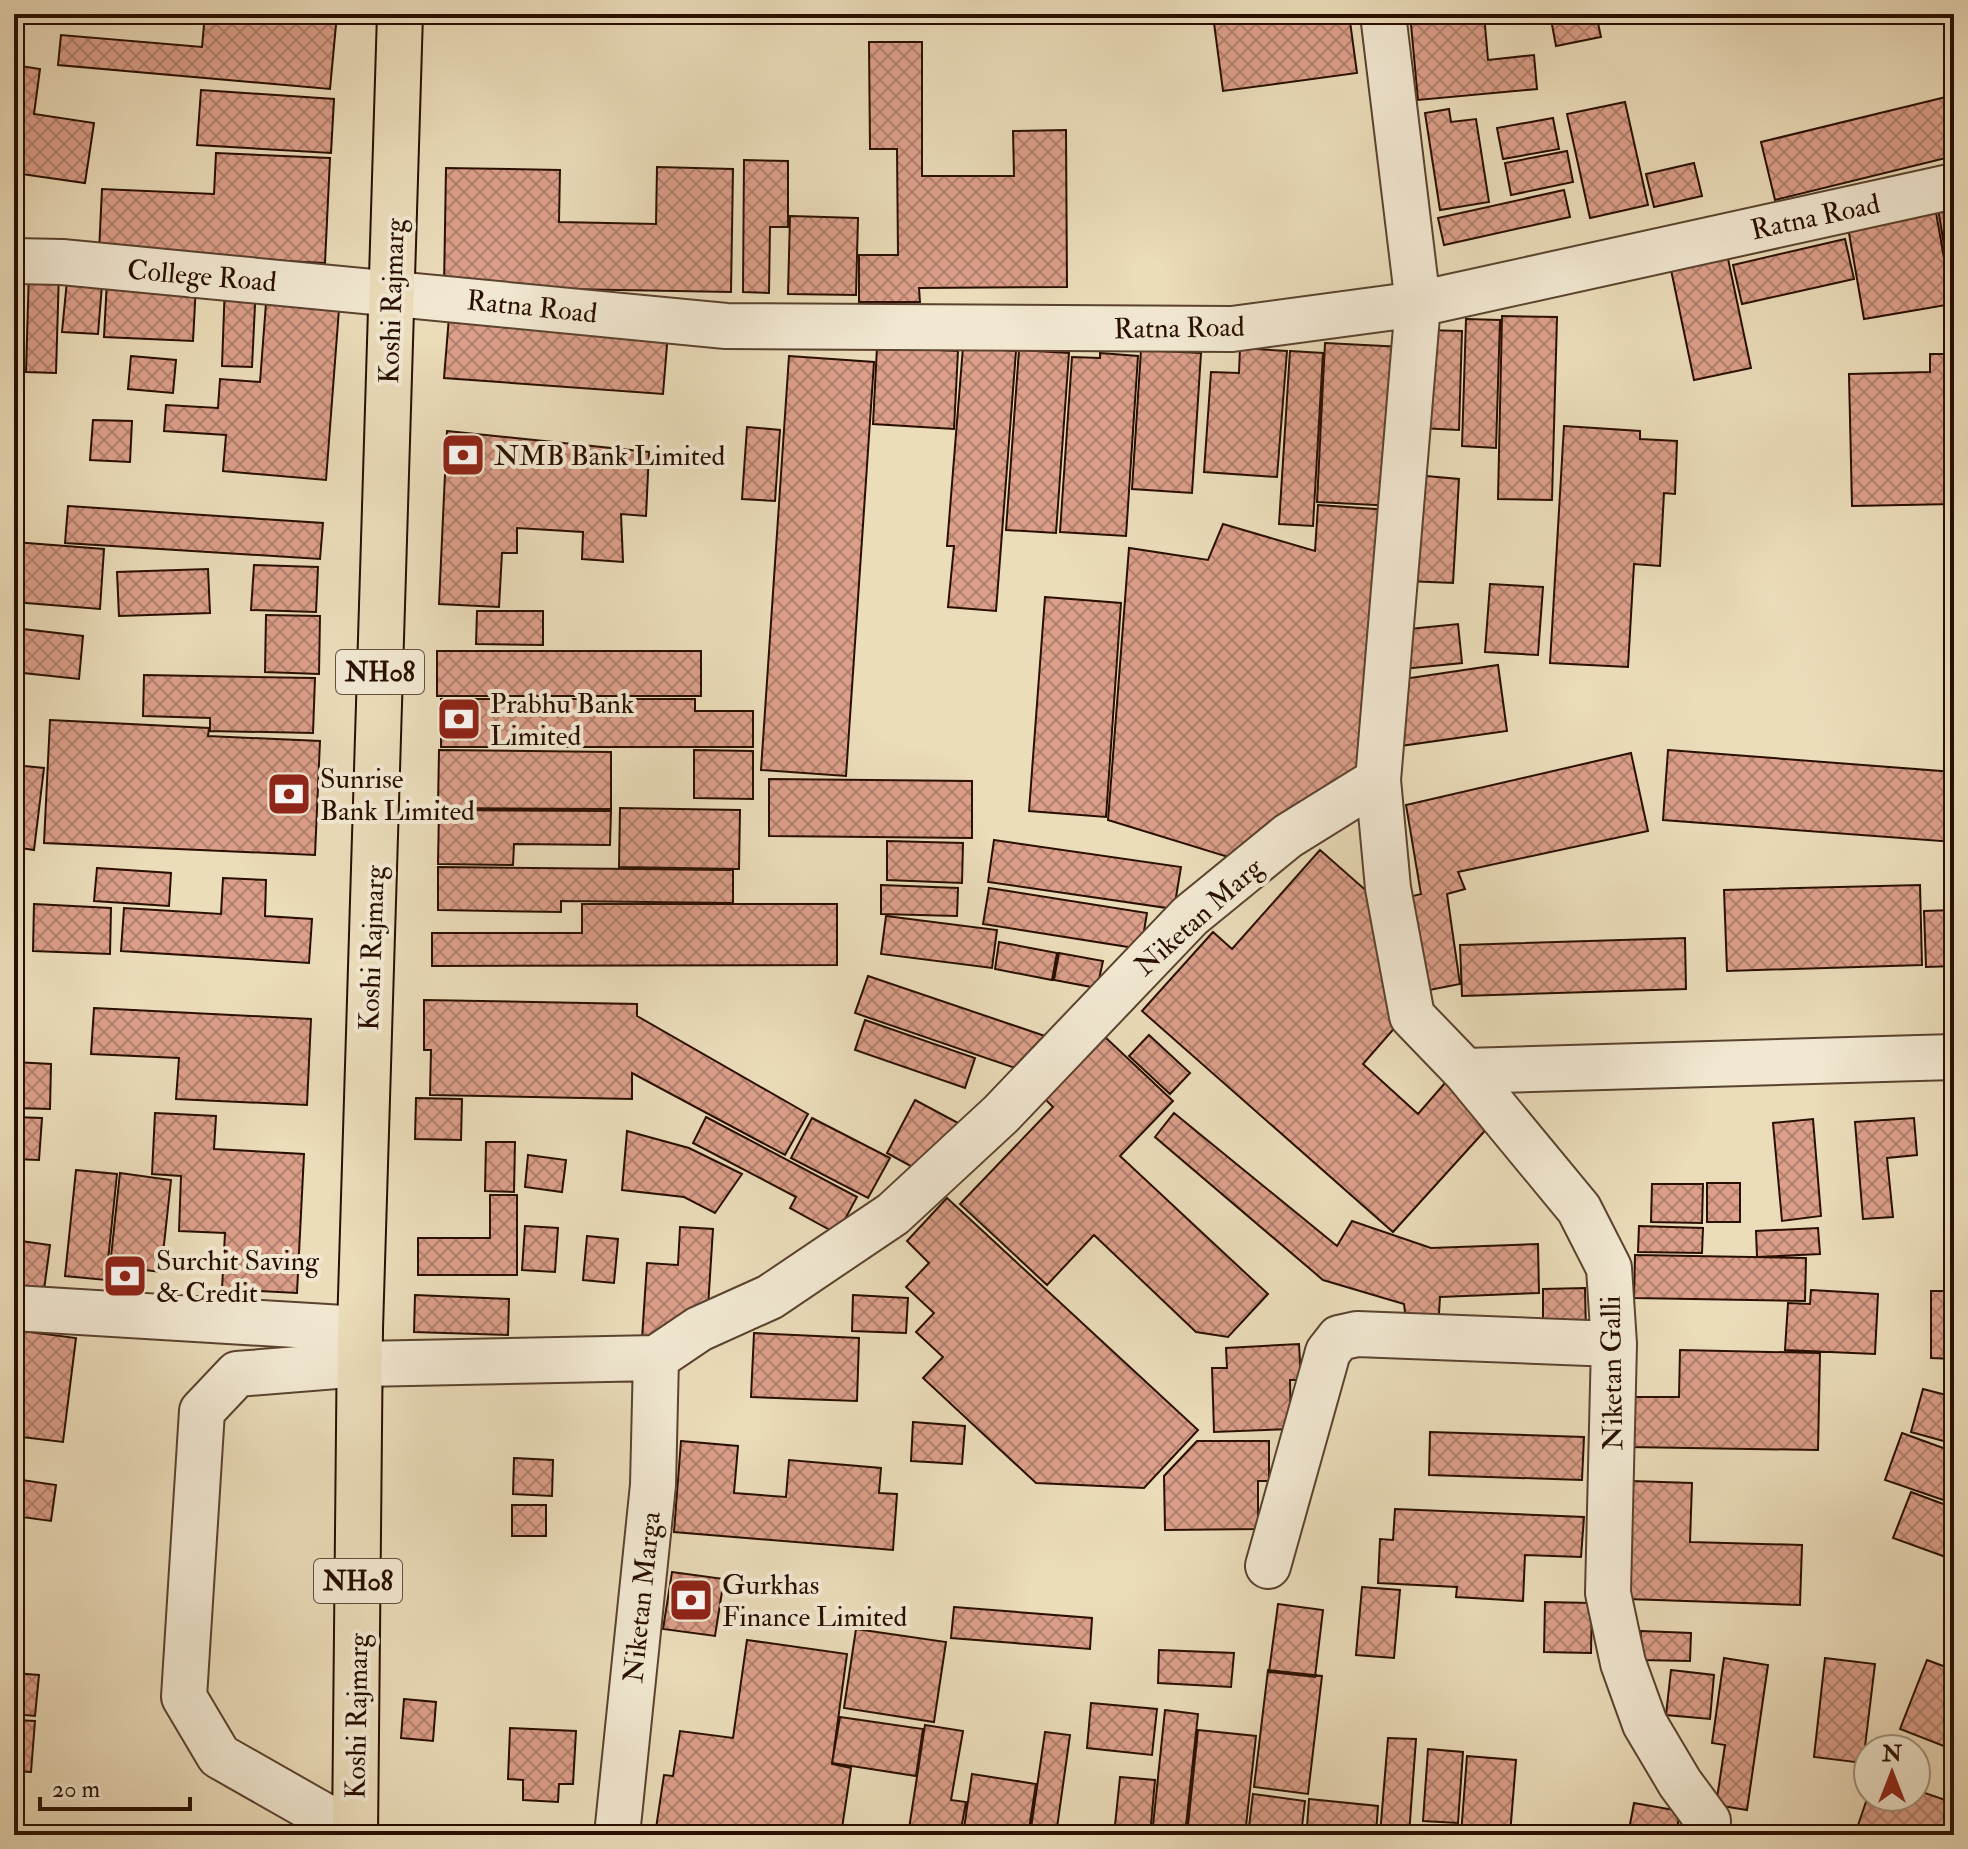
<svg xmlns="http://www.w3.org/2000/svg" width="1968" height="1849" font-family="'IM FELL Double Pica',serif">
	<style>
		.building { fill: url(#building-cross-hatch); stroke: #290f00; stroke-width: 2 }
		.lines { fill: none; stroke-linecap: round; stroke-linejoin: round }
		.minor-casing { stroke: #5a422e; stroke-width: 48 }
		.major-casing { stroke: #290f00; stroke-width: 48 }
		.minor { stroke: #f2e8d2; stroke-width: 44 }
		.major { stroke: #ebdcba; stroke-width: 44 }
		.labels { text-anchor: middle; stroke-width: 8; stroke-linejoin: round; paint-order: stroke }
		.shield { fill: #f2e8d2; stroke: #65503f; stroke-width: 2 }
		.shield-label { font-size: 26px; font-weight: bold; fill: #290f00 }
		.street-label { font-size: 28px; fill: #290f00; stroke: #f2e8d2 }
		.poi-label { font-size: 28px; fill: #290f00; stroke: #f2e8d2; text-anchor: start }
	</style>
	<defs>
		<pattern id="building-cross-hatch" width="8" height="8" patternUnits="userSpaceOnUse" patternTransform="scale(2)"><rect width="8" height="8" fill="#dc9f8a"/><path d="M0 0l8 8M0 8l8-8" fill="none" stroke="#b2806e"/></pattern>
	</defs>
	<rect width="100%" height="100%" fill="#ebdcba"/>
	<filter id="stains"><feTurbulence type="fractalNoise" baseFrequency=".0025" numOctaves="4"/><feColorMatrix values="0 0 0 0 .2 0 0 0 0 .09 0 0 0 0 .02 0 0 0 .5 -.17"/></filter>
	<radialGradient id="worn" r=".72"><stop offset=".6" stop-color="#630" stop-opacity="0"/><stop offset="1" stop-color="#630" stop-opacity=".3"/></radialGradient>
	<path class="building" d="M 14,14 L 61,14 L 59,24 L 14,19 Z
		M 205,14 L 337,14 L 330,89 L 58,65 L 61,35 L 202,47 Z
		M 465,14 L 654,14 L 465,22 Z
		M 1283,14 L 1349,14 L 1357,73 L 1223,91 L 1214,23 Z
		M 1410,14 L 1484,14 L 1488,60 L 1534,55 L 1537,89 L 1418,100 Z
		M 1550,14 L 1596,14 L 1601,37 L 1556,46 Z
		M 869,42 L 922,42 L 922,176 L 1014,176 L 1013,131 L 1066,130 L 1067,287 L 919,288 L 920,302 L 859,302 L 859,255 L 898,255 L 897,149 L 870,149 Z
		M 14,65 L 40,69 L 34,114 L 94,123 L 85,183 L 14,173 Z
		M 201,90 L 334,99 L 331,153 L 197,145 Z
		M 1954,95 L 1954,156 L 1775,200 L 1761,142 Z
		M 1625,102 L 1648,205 L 1590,218 L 1567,114 Z
		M 1449,109 L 1451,122 L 1476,119 L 1489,202 L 1440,210 L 1425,113 Z
		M 1553,118 L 1559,149 L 1503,159 L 1497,128 Z
		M 1567,151 L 1573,182 L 1511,195 L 1505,163 Z
		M 216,153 L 330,158 L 325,263 L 99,252 L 102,189 L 214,194 Z
		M 744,160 L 788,161 L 788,227 L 770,227 L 769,293 L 743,292 Z
		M 1694,163 L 1702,196 L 1654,207 L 1646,174 Z
		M 657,167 L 733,169 L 731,292 L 444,287 L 446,168 L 560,170 L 559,222 L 656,224 Z
		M 1564,190 L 1570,217 L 1444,245 L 1438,218 Z
		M 1954,199 L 1954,308 L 1937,202 Z
		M 1934,201 L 1952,304 L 1864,319 L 1846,216 Z
		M 790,216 L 858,218 L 856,295 L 788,294 Z
		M 1845,239 L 1854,279 L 1742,304 L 1733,265 Z
		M 1727,254 L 1751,368 L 1694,380 L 1670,265 Z
		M 29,270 L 59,271 L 56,373 L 26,372 Z
		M 68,270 L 103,273 L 98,334 L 62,332 Z
		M 107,280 L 196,284 L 193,341 L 104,337 Z
		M 225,283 L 256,284 L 252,367 L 222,366 Z
		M 266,303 L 339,309 L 326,480 L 223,471 L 226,435 L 164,431 L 166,405 L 218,408 L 220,379 L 260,382 Z
		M 1502,316 L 1557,317 L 1552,500 L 1498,499 Z
		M 449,317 L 668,333 L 663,394 L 444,378 Z
		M 1466,319 L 1500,320 L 1496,448 L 1462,446 Z
		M 1423,330 L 1462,331 L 1459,430 L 1420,428 Z
		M 1325,343 L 1403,347 L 1395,506 L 1317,502 Z
		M 877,347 L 958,351 L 954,429 L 873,424 Z
		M 963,347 L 1016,351 L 996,611 L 948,607 L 954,546 L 947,546 Z
		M 1240,348 L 1287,351 L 1277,477 L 1204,472 L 1211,372 L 1239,373 Z
		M 1019,350 L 1069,353 L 1056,533 L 1006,530 Z
		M 1141,350 L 1201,353 L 1192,493 L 1132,489 Z
		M 1290,351 L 1323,353 L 1313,526 L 1279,524 Z
		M 1100,353 L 1138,356 L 1126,536 L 1060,532 L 1072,357 L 1100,358 Z
		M 1930,354 L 1954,354 L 1954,504 L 1852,506 L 1849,374 L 1930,372 Z
		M 131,356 L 176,360 L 173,393 L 128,389 Z
		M 789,356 L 874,362 L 846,776 L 761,770 Z
		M 93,420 L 132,421 L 130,462 L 90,460 Z
		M 1564,426 L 1640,431 L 1640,439 L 1677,441 L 1675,494 L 1664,493 L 1660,566 L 1634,564 L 1628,667 L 1550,663 Z
		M 747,427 L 780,430 L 775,501 L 742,499 Z
		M 447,431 L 649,452 L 646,516 L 621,514 L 623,562 L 582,559 L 583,532 L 517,528 L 517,553 L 502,553 L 499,607 L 439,604 Z
		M 1415,475 L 1459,479 L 1453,583 L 1407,581 Z
		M 1318,505 L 1389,510 L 1371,768 L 1228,857 L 1108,820 L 1129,548 L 1208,560 L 1223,524 L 1315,551 Z
		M 68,506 L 323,523 L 320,559 L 65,543 Z
		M 14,542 L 104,549 L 100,609 L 14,602 Z
		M 254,565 L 318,567 L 316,612 L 251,610 Z
		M 208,569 L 210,613 L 119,616 L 117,572 Z
		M 1490,584 L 1543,587 L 1538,655 L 1485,652 Z
		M 1045,597 L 1121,603 L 1106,817 L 1029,811 Z
		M 477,611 L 543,611 L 543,645 L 476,644 Z
		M 266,615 L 320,616 L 319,674 L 265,672 Z
		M 1458,624 L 1462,663 L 1403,669 L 1400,630 Z
		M 14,628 L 83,636 L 79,679 L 14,672 Z
		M 437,651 L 701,651 L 701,696 L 437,696 Z
		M 1498,665 L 1507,731 L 1400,746 L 1395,711 L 1407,709 L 1403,679 Z
		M 144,675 L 315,678 L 313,733 L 210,731 L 210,718 L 143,716 Z
		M 441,699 L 695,699 L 695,711 L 753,711 L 753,747 L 441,747 Z
		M 50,720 L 209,728 L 208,736 L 320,741 L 315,855 L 44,843 Z
		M 439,750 L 611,752 L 611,809 L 438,808 Z
		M 694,750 L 753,751 L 753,799 L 694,798 Z
		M 1668,750 L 1954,772 L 1954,842 L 1663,820 Z
		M 1631,753 L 1648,831 L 1458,872 L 1465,889 L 1447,894 L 1460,984 L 1419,992 L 1405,898 L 1421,894 L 1406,805 Z
		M 14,765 L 44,768 L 34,850 L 14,847 Z
		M 769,779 L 972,781 L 972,838 L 769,836 Z
		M 620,808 L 740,810 L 739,869 L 619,867 Z
		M 439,810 L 611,811 L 610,845 L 514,844 L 513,865 L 438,864 Z
		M 994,840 L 1181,867 L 1174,909 L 988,882 Z
		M 887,841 L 963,843 L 962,883 L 887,880 Z
		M 1320,850 L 1370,894 L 1398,1024 L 1363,1064 L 1418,1114 L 1445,1083 L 1491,1124 L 1393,1232 L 1142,1011 L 1213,932 L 1232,949 Z
		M 438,867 L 733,870 L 733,903 L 561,901 L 561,912 L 438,910 Z
		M 97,868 L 171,873 L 169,906 L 94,901 Z
		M 223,878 L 266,880 L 265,916 L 312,919 L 309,963 L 121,951 L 124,908 L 221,914 Z
		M 881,885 L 958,888 L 957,916 L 881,914 Z
		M 1920,885 L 1922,965 L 1727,971 L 1724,890 Z
		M 989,888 L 1147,913 L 1141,949 L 983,924 Z
		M 34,904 L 111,908 L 110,954 L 33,951 Z
		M 582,904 L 837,904 L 837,965 L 432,966 L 432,933 L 582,933 Z
		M 14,907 L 24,908 L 19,958 L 14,957 Z
		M 1954,910 L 1954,966 L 1926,967 L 1924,911 Z
		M 886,916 L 997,930 L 992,968 L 881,954 Z
		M 1685,938 L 1686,989 L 1462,996 L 1460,945 Z
		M 999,942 L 1057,953 L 1052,980 L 995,969 Z
		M 1059,953 L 1103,961 L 1097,988 L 1054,980 Z
		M 868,976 L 1045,1036 L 1018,1069 L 855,1013 Z
		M 424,1000 L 637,1004 L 637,1016 L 808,1114 L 785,1155 L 632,1073 L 632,1099 L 430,1095 L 431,1050 L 424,1050 Z
		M 94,1008 L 311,1019 L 307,1105 L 176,1099 L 179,1058 L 91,1054 Z
		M 865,1020 L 975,1058 L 965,1088 L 855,1050 Z
		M 1149,1035 L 1190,1073 L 1170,1094 L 1129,1056 Z
		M 1105,1037 L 1173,1101 L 1120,1156 L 1268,1294 L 1228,1337 L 1196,1332 L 1094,1235 L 1047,1285 L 960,1204 L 1053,1107 L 1045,1099 Z
		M 14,1062 L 51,1064 L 50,1109 L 14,1108 Z
		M 416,1098 L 462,1099 L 461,1140 L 415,1139 Z
		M 915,1100 L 960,1124 L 916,1169 L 887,1153 Z
		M 155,1113 L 216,1116 L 214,1149 L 304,1154 L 297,1293 L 222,1289 L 225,1233 L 179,1231 L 181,1176 L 152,1174 Z
		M 1174,1113 L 1337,1246 L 1352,1221 L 1431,1248 L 1538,1244 L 1539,1293 L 1440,1297 L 1438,1329 L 1407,1329 L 1404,1304 L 1323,1280 L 1155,1137 Z
		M 14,1117 L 42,1118 L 39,1160 L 14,1159 Z
		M 706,1117 L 857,1197 L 837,1234 L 790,1208 L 796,1197 L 693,1143 Z
		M 812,1118 L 890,1158 L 868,1198 L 791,1158 Z
		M 1914,1118 L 1917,1155 L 1887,1158 L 1893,1217 L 1863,1219 L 1855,1122 Z
		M 1813,1119 L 1821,1216 L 1782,1221 L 1773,1123 Z
		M 627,1131 L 689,1148 L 742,1174 L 715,1213 L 684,1197 L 622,1190 Z
		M 1947,1138 L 1954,1138 L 1954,1208 Z
		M 486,1142 L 515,1142 L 514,1192 L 485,1191 Z
		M 528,1155 L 566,1160 L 562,1192 L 525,1187 Z
		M 76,1170 L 117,1174 L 106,1280 L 65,1276 Z
		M 120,1173 L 171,1180 L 161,1272 L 110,1266 Z
		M 1707,1183 L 1740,1183 L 1740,1222 L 1707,1222 Z
		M 1652,1184 L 1703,1184 L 1702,1223 L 1651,1222 Z
		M 490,1195 L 517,1195 L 517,1275 L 418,1275 L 418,1238 L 490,1238 Z
		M 947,1198 L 1198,1430 L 1144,1488 L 1036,1483 L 923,1378 L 943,1357 L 916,1332 L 934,1313 L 906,1287 L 929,1263 L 907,1241 Z
		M 525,1226 L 558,1228 L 555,1272 L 522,1270 Z
		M 1639,1226 L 1703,1228 L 1702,1253 L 1638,1252 Z
		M 680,1227 L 713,1229 L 707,1323 L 642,1339 L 647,1263 L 678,1265 Z
		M 1818,1228 L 1820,1254 L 1757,1257 L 1756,1231 Z
		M 587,1236 L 618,1239 L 614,1283 L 583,1280 Z
		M 14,1240 L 50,1245 L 44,1290 L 14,1286 Z
		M 1635,1255 L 1806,1258 L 1805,1301 L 1634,1298 Z
		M 1585,1288 L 1586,1333 L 1543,1333 L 1543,1289 Z
		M 1811,1290 L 1878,1294 L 1875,1354 L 1785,1350 L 1788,1303 L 1810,1304 Z
		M 1931,1291 L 1954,1291 L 1954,1359 L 1931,1358 Z
		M 415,1295 L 509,1299 L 508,1335 L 414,1332 Z
		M 853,1295 L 908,1298 L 906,1333 L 852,1331 Z
		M 14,1330 L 76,1338 L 63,1442 L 14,1436 Z
		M 754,1333 L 859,1338 L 857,1401 L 751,1397 Z
		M 1299,1344 L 1301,1380 L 1290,1380 L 1291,1429 L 1214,1432 L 1212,1368 L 1227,1368 L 1226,1348 Z
		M 1680,1350 L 1820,1353 L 1818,1450 L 1628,1447 L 1628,1397 L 1679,1397 Z
		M 1923,1389 L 1954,1397 L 1954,1444 L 1911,1432 Z
		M 913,1422 L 965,1426 L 962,1464 L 911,1461 Z
		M 1430,1432 L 1584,1437 L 1582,1480 L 1429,1475 Z
		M 1902,1433 L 1954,1452 L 1954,1479 L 1946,1501 L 1885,1480 Z
		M 14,1440 L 20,1441 L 15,1479 L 56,1485 L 51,1521 L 14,1516 Z
		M 681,1441 L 738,1446 L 734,1493 L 786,1497 L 789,1460 L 881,1468 L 879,1493 L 897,1494 L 893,1550 L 674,1532 Z
		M 1197,1441 L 1269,1441 L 1269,1481 L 1258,1481 L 1258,1529 L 1165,1530 L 1164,1476 Z
		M 514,1458 L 553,1460 L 552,1496 L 513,1494 Z
		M 1631,1481 L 1692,1483 L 1690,1542 L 1802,1545 L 1800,1605 L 1628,1599 Z
		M 1911,1492 L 1954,1508 L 1954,1560 L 1893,1538 Z
		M 512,1505 L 546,1505 L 546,1536 L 512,1536 Z
		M 1395,1509 L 1584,1517 L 1581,1557 L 1525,1555 L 1523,1601 L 1456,1597 L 1457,1587 L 1378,1583 L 1380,1539 L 1393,1540 Z
		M 672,1572 L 724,1579 L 715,1636 L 663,1629 Z
		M 1362,1587 L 1400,1590 L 1394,1658 L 1356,1655 Z
		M 1545,1602 L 1592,1603 L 1591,1653 L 1544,1652 Z
		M 1278,1604 L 1323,1610 L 1315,1677 L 1269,1672 Z
		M 954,1607 L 1092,1618 L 1090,1649 L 951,1638 Z
		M 856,1629 L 946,1642 L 934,1722 L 844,1708 Z
		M 1641,1631 L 1691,1633 L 1690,1661 L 1640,1660 Z
		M 747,1640 L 847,1654 L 832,1764 L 851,1768 L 841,1835 L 655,1835 L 664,1775 L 673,1776 L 680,1731 L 733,1738 Z
		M 1159,1650 L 1234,1653 L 1231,1687 L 1158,1683 Z
		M 1724,1658 L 1768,1665 L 1747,1810 L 1716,1805 L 1725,1745 L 1712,1743 Z
		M 1825,1658 L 1875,1664 L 1863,1763 L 1814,1757 Z
		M 1927,1660 L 1954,1670 L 1954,1750 L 1900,1729 Z
		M 1268,1670 L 1322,1676 L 1308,1794 L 1254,1787 Z
		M 1671,1670 L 1714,1675 L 1710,1719 L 1666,1715 Z
		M 14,1673 L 39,1675 L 35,1716 L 14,1714 Z
		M 404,1699 L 436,1702 L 433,1741 L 401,1738 Z
		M 1091,1703 L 1157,1709 L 1152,1755 L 1087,1748 Z
		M 1165,1710 L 1198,1714 L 1185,1835 L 1152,1835 Z
		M 840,1717 L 923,1729 L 916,1776 L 832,1763 Z
		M 14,1720 L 35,1721 L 31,1772 L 14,1771 Z
		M 925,1725 L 963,1731 L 951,1800 L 966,1802 L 960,1835 L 908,1835 Z
		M 510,1728 L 576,1731 L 573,1784 L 559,1784 L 558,1802 L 523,1800 L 523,1780 L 508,1779 Z
		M 1198,1730 L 1256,1736 L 1245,1835 L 1187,1835 Z
		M 1045,1732 L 1070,1735 L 1056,1835 L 1030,1835 Z
		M 1388,1738 L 1416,1739 L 1409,1835 L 1380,1835 Z
		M 1428,1749 L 1463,1752 L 1458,1823 L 1423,1821 Z
		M 1467,1756 L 1516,1760 L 1510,1835 L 1461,1835 Z
		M 972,1774 L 1036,1784 L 1028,1835 L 963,1835 Z
		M 1120,1777 L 1155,1780 L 1150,1835 L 1114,1835 Z
		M 1916,1790 L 1951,1802 L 1954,1793 L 1954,1835 L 1855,1834 L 1868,1796 L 1916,1797 Z
		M 1253,1794 L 1305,1801 L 1301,1835 L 1248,1835 Z
		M 1309,1799 L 1378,1806 L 1376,1834 L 1307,1827 Z
		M 1634,1803 L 1680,1811 L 1676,1835 L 1628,1835 Z"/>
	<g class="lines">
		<g class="minor-casing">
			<path id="minor" d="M 14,261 L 62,262 L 726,326 L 1232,329 L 1418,304 L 1954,186
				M 1378,780 L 1388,888 L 1412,1016 L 1465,1071 L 1579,1209 L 1609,1268 L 1614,1344 L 1608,1593 L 1623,1663 L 1645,1724 L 1680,1783 L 1708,1821
				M 1465,1071 L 1954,1057
				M 14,1308 L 360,1329
				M 656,1358 L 699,1329 L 770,1297 L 893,1214 L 1001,1114 L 1190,916 L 1288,836 L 1378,780 L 1418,304 L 1383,14
				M 1268,1566 L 1328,1352 L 1339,1338 L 1357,1334 L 1614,1344
				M 358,1835 L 219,1756 L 184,1697 L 202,1411 L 237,1374 L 361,1364 L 656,1358
				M 617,1835 L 653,1485 L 656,1358"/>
		</g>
		<g class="major-casing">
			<path id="major" d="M 355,1835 L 360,1329 L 400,14"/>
		</g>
		<use href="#minor" class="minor"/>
		<use href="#major" class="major"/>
	</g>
	<defs>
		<g id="bank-square" transform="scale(2.3)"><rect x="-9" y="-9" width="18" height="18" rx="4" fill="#8f2418" stroke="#f2e8d2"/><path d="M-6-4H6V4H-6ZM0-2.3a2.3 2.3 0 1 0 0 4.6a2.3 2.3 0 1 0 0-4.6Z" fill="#fff"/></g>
	</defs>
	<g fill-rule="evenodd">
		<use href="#bank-square" x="463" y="455"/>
		<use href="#bank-square" x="459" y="719"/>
		<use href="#bank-square" x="289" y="794"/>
		<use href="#bank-square" x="125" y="1276"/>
		<use href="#bank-square" x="691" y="1600"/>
	</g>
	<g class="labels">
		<g class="shield">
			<rect x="336" y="650" width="88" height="44" rx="6"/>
			<rect x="314" y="1559" width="88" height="44" rx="6"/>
		</g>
		<g class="shield-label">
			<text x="380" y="681">NH08</text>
			<text x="358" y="1590">NH08</text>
		</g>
		<g class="street-label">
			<text transform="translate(1815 216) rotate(-12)" y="10">Ratna Road</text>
			<text transform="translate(202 275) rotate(5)" y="10">College Road</text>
			<text transform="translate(391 301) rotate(-88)" y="10">Koshi Rajmarg</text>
			<text transform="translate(532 306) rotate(6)" y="10">Ratna Road</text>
			<text transform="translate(1179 327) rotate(-1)" y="10">Ratna Road</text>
			<text transform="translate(1198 916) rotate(-42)" y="10">Niketan Marg</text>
			<text transform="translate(371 948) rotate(-88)" y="10">Koshi Rajmarg</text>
			<text transform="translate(1611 1373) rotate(-91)" y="10">Niketan Galli</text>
			<text transform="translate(641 1597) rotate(-84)" y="10">Niketan Marga</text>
			<text transform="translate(356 1716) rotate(-89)" y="10">Koshi Rajmarg</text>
		</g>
		<g class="poi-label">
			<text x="494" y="465">NMB Bank Limited</text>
			<text x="490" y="713">Prabhu Bank<tspan x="490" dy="32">Limited</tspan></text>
			<text x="320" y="788">Sunrise<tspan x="320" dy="32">Bank Limited</tspan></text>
			<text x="156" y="1270">Surchit Saving<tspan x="156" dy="32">&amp; Credit</tspan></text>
			<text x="722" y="1594">Gurkhas<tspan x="722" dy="32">Finance Limited</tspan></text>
		</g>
	</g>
	<rect width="1968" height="1849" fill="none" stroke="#ebdcba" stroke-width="48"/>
	<rect x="16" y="16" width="1936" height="1817" fill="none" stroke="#290f00" stroke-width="4"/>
	<rect x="24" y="24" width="1920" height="1801" fill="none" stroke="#290f00" stroke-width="2"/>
	<g transform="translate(1892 1773)"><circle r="38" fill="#f2e8d2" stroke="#a2917e" stroke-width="2"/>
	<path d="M0-6L14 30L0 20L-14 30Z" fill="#8f2418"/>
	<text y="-12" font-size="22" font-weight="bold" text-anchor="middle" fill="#290f00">N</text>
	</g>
	<path d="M40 1797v12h150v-12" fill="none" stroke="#290f00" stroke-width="4"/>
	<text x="52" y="1797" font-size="24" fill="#290f00" stroke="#f2e8d2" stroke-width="6" paint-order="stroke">20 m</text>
	<rect width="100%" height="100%" filter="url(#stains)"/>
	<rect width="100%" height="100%" fill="url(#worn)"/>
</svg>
